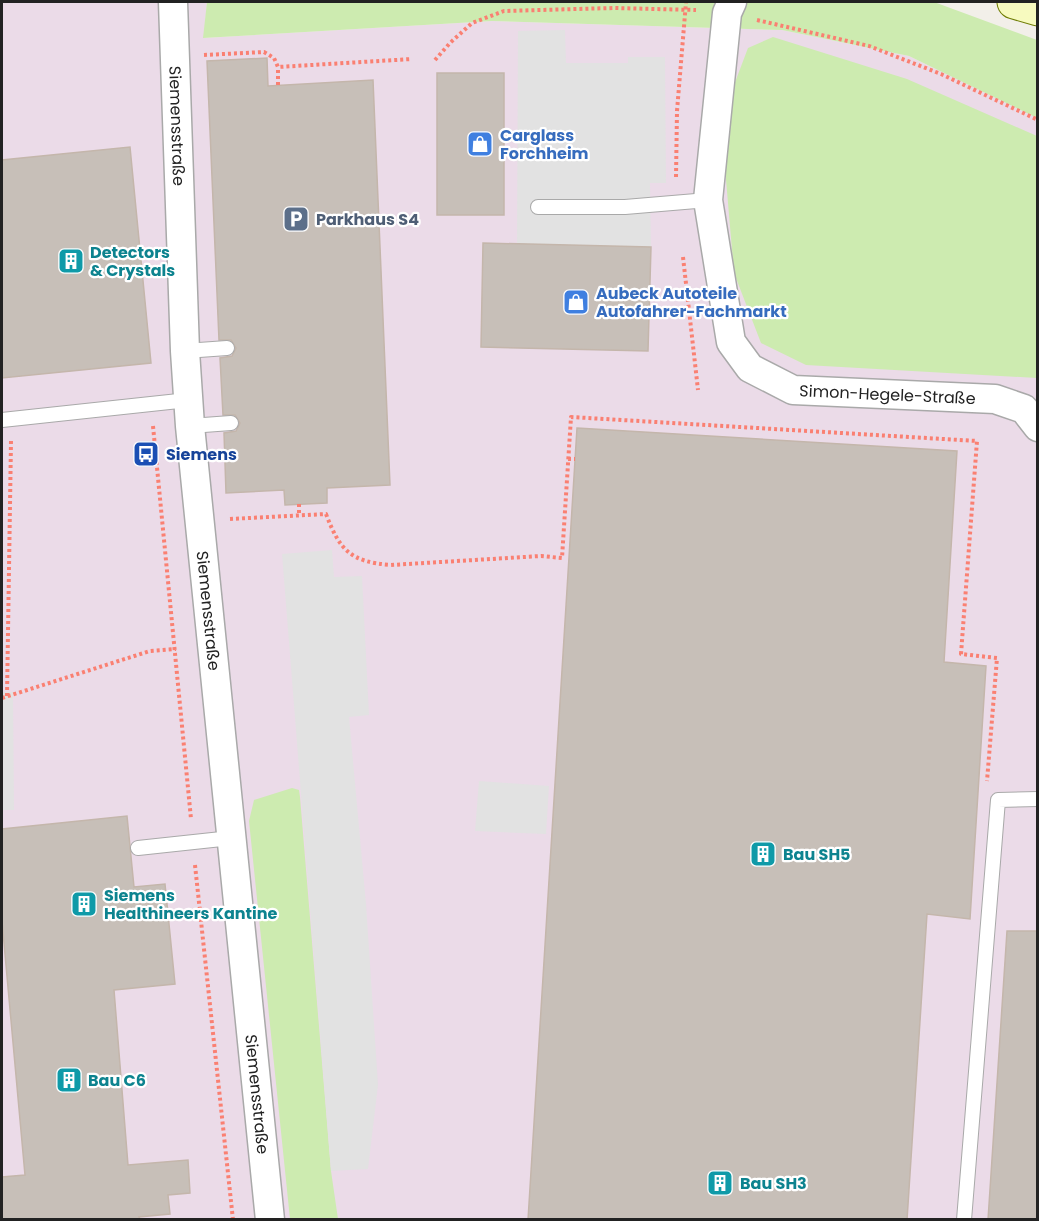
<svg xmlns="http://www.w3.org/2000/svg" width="1039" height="1221" font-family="Poppins,sans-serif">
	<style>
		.industrial { fill: #ebdbe8 }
		.grass { fill: #cdebb0 }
		.parking { fill: #e2e2e2 }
		.building { fill: #c7bfb8; stroke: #c4b6ab; stroke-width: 1.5 }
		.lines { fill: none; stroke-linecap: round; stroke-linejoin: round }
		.lane-casing { stroke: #a9a9a9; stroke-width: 16 }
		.street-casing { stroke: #a9a9a9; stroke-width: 31 }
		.secondary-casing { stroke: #707d05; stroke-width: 35 }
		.path { stroke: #fa8072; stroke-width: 4; stroke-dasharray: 3 3; stroke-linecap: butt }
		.lane { stroke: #fff; stroke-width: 14 }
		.street { stroke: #fff; stroke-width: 28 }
		.secondary { stroke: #f7fabf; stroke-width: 33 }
		.labels { text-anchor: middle; stroke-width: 4.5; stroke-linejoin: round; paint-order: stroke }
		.street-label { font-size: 16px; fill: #222; stroke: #fff }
		.shop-label { font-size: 16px; font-weight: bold; fill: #366cbe; stroke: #fff; text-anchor: start }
		.service-label { font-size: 16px; font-weight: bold; fill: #4e5e75; stroke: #fff; text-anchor: start }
		.culture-label { font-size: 16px; font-weight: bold; fill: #0d838f; stroke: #fff; text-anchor: start }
		.transit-label { font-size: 16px; font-weight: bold; fill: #164399; stroke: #fff; text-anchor: start }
	</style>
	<rect width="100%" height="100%" fill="#f2efe9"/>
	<path class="industrial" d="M 2,2 L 207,2 L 204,38 L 492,21 L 782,30 L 909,56 L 1037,118 L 1037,1219 L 2,1220 Z"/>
	<path class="grass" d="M 207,2 L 934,2 L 1037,40 L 1037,118 L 909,56 L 782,30 L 492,21 L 203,38 Z
		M 773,37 L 907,79 L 1037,136 L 1037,378 L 806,365 L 761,343 L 734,273 L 725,168 L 734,85 L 748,48 Z
		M 292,788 L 299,790 L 300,797 L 331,1171 L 338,1219 L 290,1219 L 249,821 L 254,800 Z"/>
	<path class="parking" d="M 565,30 L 566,63 L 628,63 L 628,57 L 665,57 L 666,183 L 650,183 L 651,247 L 517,244 L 518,31 Z
		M 332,550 L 334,577 L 362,576 L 369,715 L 349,717 L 366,904 L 378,1085 L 368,1169 L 331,1171 L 282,554 Z
		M 2,692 L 13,692 L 14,810 L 2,810 Z
		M 479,781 L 549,786 L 546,834 L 475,831 Z"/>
	<path class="building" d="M 267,58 L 268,86 L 373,80 L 390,485 L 327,488 L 327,503 L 285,505 L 284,490 L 226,493 L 224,433 L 236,431 L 240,423 L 235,415 L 223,415 L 220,358 L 232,356 L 236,348 L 231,340 L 219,340 L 207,61 Z
		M 437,73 L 504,73 L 504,215 L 437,215 Z
		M 130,147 L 151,363 L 2,378 L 2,160 Z
		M 483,243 L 651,247 L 648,351 L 481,347 Z
		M 577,428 L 957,451 L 944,662 L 986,666 L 970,919 L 927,914 L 907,1220 L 528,1220 Z
		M 127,816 L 134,887 L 165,884 L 175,984 L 114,990 L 128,1165 L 188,1160 L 190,1193 L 168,1195 L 170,1214 L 139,1217 L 140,1220 L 2,1220 L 2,1177 L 25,1175 L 2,921 L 2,829 Z
		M 1007,931 L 1038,931 L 1038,1220 L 988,1220 Z"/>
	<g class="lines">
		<g class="lane-casing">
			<path id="lane" d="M 538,207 L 625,207 L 708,200
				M 185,351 L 227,348
				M 2,420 L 188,400
				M 190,426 L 231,423
				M 138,848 L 231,838
				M 964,1220 L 998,800 L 1038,799"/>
		</g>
		<g class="street-casing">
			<g id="street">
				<path id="s1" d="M 173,2 L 185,351 L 190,426 L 270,1220"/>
				<path id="s2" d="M 732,2 L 727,13 L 708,200 L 731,342 L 750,368 L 793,390 L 995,399 L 1024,409 L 1038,427"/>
			</g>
		</g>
		<g class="secondary-casing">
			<path id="secondary" d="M 1014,2 L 1038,9"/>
		</g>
		<path class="path" d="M 757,20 L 869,46 L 941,74 L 1038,120
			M 204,55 L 264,52 L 274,58 L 278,67 L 412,59
			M 435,60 L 450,43 L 472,23 L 504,11 L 614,8 L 696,10
			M 278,85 L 278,67
			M 676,177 L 677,111 L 686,2
			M 683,257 L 698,390
			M 153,426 L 191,819
			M 568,459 L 575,459
			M 299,504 L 299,515
			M 230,519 L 326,514 C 340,551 351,562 391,565 L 541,556 L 562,558 L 571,417 L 977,441 L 961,654 L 997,658 L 987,781
			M 7,696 L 11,441
			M 2,698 L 150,651 L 176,649
			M 195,865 L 233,1220"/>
		<use href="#lane" class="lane"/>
		<use href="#street" class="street"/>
		<use href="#secondary" class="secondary"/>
	</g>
	<defs>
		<g id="shop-square" transform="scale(1.35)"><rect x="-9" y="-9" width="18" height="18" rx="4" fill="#3f7fe0" stroke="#fff"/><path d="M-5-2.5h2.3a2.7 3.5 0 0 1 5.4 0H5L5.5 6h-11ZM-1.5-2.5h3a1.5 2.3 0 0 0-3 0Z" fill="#fff"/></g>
		<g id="parking-square" transform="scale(1.35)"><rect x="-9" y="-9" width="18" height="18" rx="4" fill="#5c6f8a" stroke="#fff"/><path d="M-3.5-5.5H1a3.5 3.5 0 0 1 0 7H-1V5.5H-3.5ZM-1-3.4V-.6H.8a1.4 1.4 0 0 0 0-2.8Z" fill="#fff"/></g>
		<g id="building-square" transform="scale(1.35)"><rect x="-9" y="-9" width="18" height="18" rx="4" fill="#0f9aa8" stroke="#fff"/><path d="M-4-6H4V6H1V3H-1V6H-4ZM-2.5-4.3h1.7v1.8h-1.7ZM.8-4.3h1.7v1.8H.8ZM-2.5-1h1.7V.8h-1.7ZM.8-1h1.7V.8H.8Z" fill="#fff"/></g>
		<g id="bus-square" transform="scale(1.35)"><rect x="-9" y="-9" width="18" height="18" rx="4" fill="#1a4fb4" stroke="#fff"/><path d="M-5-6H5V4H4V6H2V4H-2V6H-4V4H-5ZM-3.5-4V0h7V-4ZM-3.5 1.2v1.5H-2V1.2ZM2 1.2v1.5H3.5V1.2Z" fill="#fff"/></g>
	</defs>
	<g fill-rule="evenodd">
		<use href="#shop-square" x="480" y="144"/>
		<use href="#parking-square" x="296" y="219"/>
		<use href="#building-square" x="71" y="261"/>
		<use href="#shop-square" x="576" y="302"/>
		<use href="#bus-square" x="146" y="454"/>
		<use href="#building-square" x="763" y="854"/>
		<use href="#building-square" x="84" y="904"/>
		<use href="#building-square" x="69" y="1080"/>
		<use href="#building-square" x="720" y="1183"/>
	</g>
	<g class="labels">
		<g class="street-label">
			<text dy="6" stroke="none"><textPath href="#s1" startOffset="124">Siemensstraße</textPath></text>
			<text dy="6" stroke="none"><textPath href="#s2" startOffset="519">Simon-Hegele-Straße</textPath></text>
			<text dy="6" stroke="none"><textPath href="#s1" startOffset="610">Siemensstraße</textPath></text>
			<text dy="6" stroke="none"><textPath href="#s1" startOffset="1096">Siemensstraße</textPath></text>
		</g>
		<g class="shop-label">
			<text x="500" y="141">Carglass<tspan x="500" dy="18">Forchheim</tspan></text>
			<text x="596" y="299">Aubeck Autoteile<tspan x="596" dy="18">Autofahrer-Fachmarkt</tspan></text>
		</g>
		<g class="service-label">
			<text x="316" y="225">Parkhaus S4</text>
		</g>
		<g class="culture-label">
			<text x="90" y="258">Detectors<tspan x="90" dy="18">&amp; Crystals</tspan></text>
			<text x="783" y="860">Bau SH5</text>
			<text x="104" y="901">Siemens<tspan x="104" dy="18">Healthineers Kantine</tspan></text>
			<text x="88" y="1086">Bau C6</text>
			<text x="740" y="1189">Bau SH3</text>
		</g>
		<g class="transit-label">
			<text x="166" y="460">Siemens</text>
		</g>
	</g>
	<rect width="1039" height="1221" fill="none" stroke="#222222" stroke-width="6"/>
</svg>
